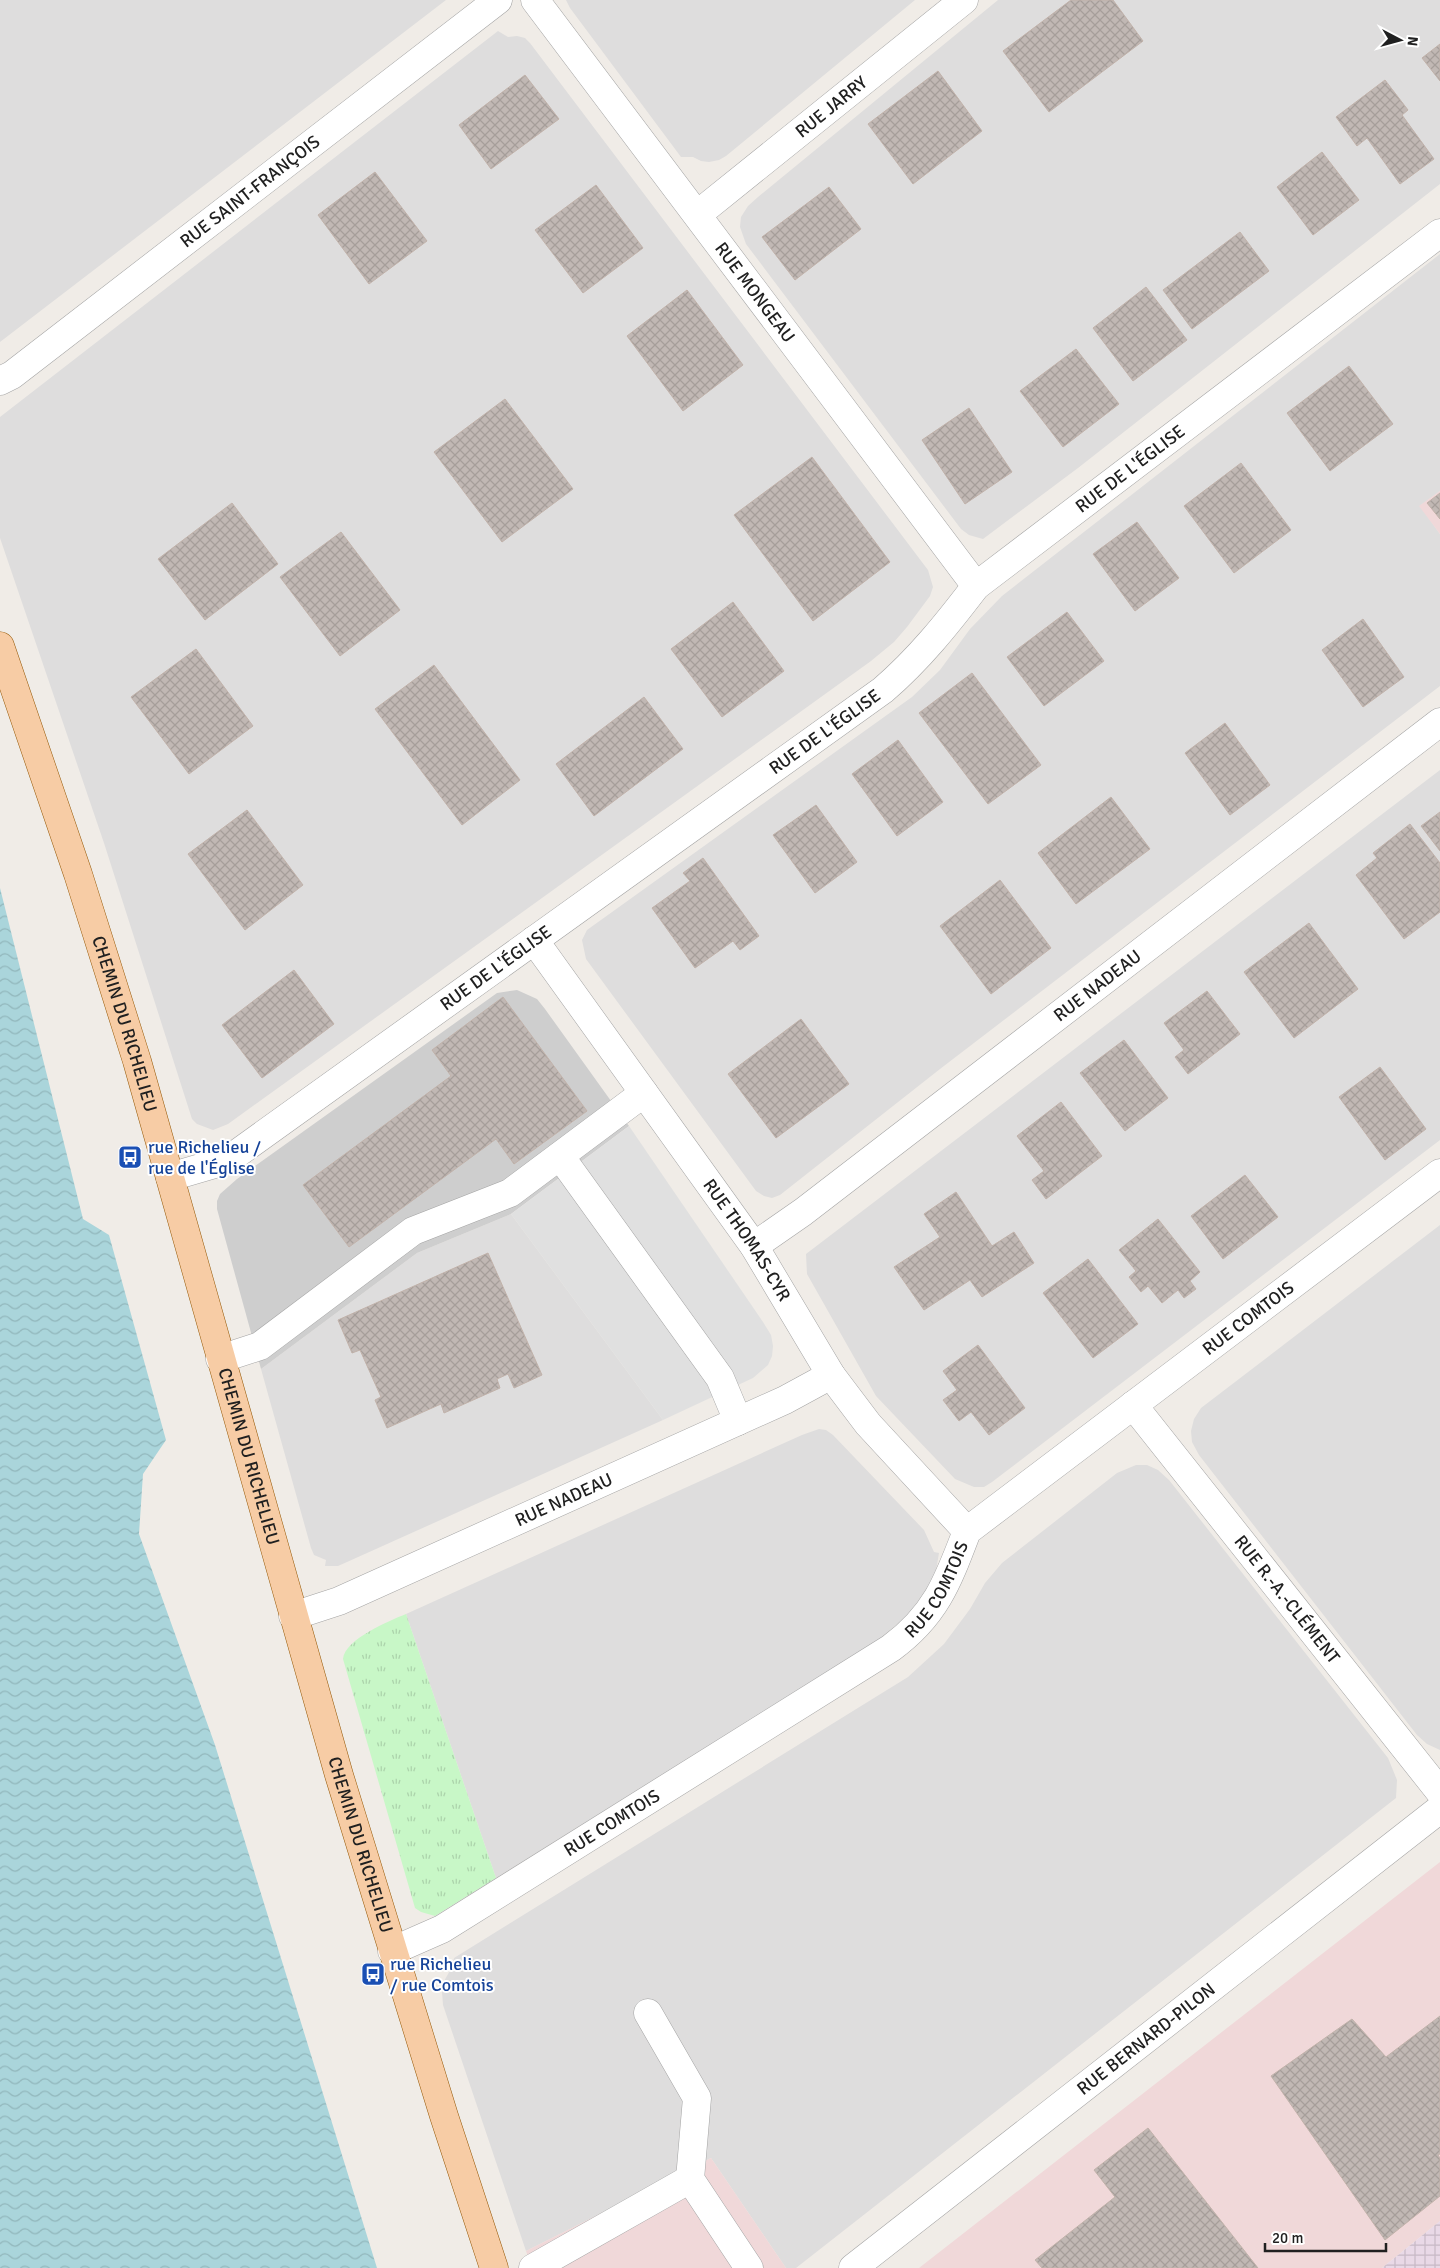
<svg xmlns="http://www.w3.org/2000/svg" width="1440" height="2268" font-family="Signika,sans-serif">
	<style>
		.residential { fill: #dedddd }
		.commercial { fill: #f0d8d9 }
		.industrial { fill: url(#industrial-grid) }
		.religious { fill: #cecece }
		.park { fill: url(#park-tufts) }
		.parking { fill: #e0e0e0 }
		.water { fill: url(#water-waves) }
		.building { fill: url(#building-cross-hatch); stroke: #c1b2aa }
		.lines { fill: none; stroke-linecap: round; stroke-linejoin: round }
		.minor-casing { stroke: #a4a4a4; stroke-width: 29 }
		.major-casing { stroke: #955908; stroke-width: 29 }
		.minor { stroke: #fff; stroke-width: 28 }
		.major { stroke: #f7cca5; stroke-width: 28 }
		.labels { text-anchor: middle; stroke-width: 4; stroke-linejoin: round; paint-order: stroke }
		.street-label { font-size: 18px; fill: #202020; stroke: #fff }
		.transit-label { font-size: 18px; fill: #164399; stroke: #fff; text-anchor: start }
	</style>
	<defs>
		<pattern id="industrial-grid" width="8" height="8" patternUnits="userSpaceOnUse" patternTransform="scale(1.25)"><rect width="8" height="8" fill="#e9d9e7"/><path d="M0 4h8M4 0v8" fill="none" stroke="#c8bac6"/></pattern>
		<pattern id="park-tufts" width="24" height="20" patternUnits="userSpaceOnUse" patternTransform="scale(1.25)"><rect width="24" height="20" fill="#c8f7c7"/><path d="M3 7l-1-3M5 7V3M7 7l1-3M15 17l-1-3M17 17v-4M19 17l1-3" fill="none" stroke="#acd3ab"/></pattern>
		<pattern id="water-waves" width="16" height="10" patternUnits="userSpaceOnUse" patternTransform="scale(1.25)"><rect width="16" height="10" fill="#aad5db"/><path d="M0 5q4-4 8 0t8 0" fill="none" stroke="#92b7bc"/></pattern>
		<pattern id="building-cross-hatch" width="8" height="8" patternUnits="userSpaceOnUse" patternTransform="scale(1.25)"><rect width="8" height="8" fill="#c1b8b4"/><path d="M0 0l8 8M0 8l8-8" fill="none" stroke="#a69e9a"/></pattern>
	</defs>
	<rect width="100%" height="100%" fill="#f0ece7"/>
	<path class="residential" d="M 0,0 L 446,0 L 0,342 Z
		M 566,0 L 915,0 L 726,156 L 719,160 L 709,162 L 701,161 L 693,157 L 681,157 L 570,8 Z
		M 998,0 L 1440,0 L 1440,184 L 1078,468 L 983,539 L 969,535 L 961,529 L 746,244 L 740,227 L 741,217 L 748,206 L 758,197 Z
		M 498,31 L 508,37 L 517,36 L 525,38 L 530,43 L 928,570 L 933,587 L 930,596 L 907,627 L 894,642 L 871,661 L 228,1124 L 213,1130 L 197,1124 L 192,1119 L 104,843 L 0,538 L 0,417 Z
		M 1440,254 L 1440,491 L 1420,506 L 1440,534 L 1440,686 L 940,1069 L 780,1195 L 772,1198 L 764,1196 L 756,1191 L 586,959 L 582,940 L 587,930 L 912,697 L 940,670 L 970,629 L 1002,596 Z
		M 1440,770 L 1440,1140 L 992,1482 L 984,1487 L 974,1487 L 955,1479 L 876,1396 L 807,1274 L 806,1254 Z
		M 511,1214 L 663,1420 L 347,1562 L 338,1566 L 325,1566 L 326,1560 L 314,1555 L 311,1548 L 261,1369 L 417,1253 Z
		M 1440,1225 L 1440,1750 L 1427,1744 L 1417,1735 L 1199,1455 L 1192,1442 L 1191,1431 L 1194,1419 L 1201,1408 Z
		M 819,1429 L 826,1430 L 833,1435 L 924,1530 L 934,1552 L 939,1553 L 935,1577 L 922,1596 L 907,1616 L 877,1641 L 496,1878 L 406,1614 L 802,1435 Z
		M 1136,1465 L 1147,1465 L 1158,1470 L 1169,1480 L 1388,1758 L 1397,1780 L 1396,1798 L 796,2268 L 786,2268 L 711,2158 L 526,2251 L 443,2005 L 442,1992 L 443,1983 L 452,1967 L 454,1958 L 908,1677 L 944,1644 L 970,1609 L 985,1583 L 1002,1563 L 1117,1473 Z"/>
	<path class="commercial" d="M 1440,491 L 1440,534 L 1419,506 Z
		M 1440,1862 L 1440,2221 L 1382,2268 L 919,2268 Z
		M 711,2158 L 786,2268 L 532,2268 L 526,2251 Z"/>
	<path class="industrial" d="M 1440,2221 L 1440,2268 L 1382,2268 Z"/>
	<path class="religious" d="M 517,990 L 537,999 L 545,1009 L 629,1126 L 511,1214 L 417,1253 L 261,1369 L 217,1209 L 217,1201 L 220,1194 L 237,1179 L 497,993 Z"/>
	<path class="park" d="M 406,1614 L 496,1878 L 435,1916 L 421,1912 L 415,1908 L 343,1659 C 345,1639 389,1621 406,1614 Z"/>
	<path class="parking" d="M 629,1126 L 763,1322 L 771,1335 L 773,1346 L 772,1356 L 768,1365 L 753,1378 L 663,1420 L 511,1214 Z"/>
	<path class="water" d="M 0,888 L 83,1219 L 109,1235 L 166,1440 L 143,1474 L 139,1534 L 215,1745 L 377,2268 L 0,2268 Z"/>
	<path class="building" d="M 1071,0 L 1113,0 L 1143,41 L 1049,112 L 1003,51 Z
		M 1440,44 L 1440,81 L 1422,58 Z
		M 938,71 L 982,131 L 913,184 L 868,124 Z
		M 525,75 L 559,119 L 491,169 L 459,125 Z
		M 1385,80 L 1408,110 L 1402,115 L 1434,159 L 1400,184 L 1367,138 L 1357,146 L 1336,117 Z
		M 1322,152 L 1359,200 L 1313,235 L 1277,187 Z
		M 375,172 L 427,241 L 369,284 L 318,215 Z
		M 596,185 L 643,248 L 583,293 L 535,230 Z
		M 829,187 L 861,229 L 795,280 L 762,237 Z
		M 1240,232 L 1269,271 L 1192,329 L 1163,290 Z
		M 1146,287 L 1187,340 L 1133,381 L 1093,328 Z
		M 687,290 L 743,365 L 683,411 L 627,336 Z
		M 1076,349 L 1119,404 L 1063,447 L 1020,391 Z
		M 1349,366 L 1393,424 L 1330,471 L 1287,413 Z
		M 505,399 L 573,489 L 502,542 L 434,452 Z
		M 969,408 L 1012,472 L 965,504 L 922,440 Z
		M 812,457 L 890,562 L 813,621 L 734,515 Z
		M 1241,463 L 1291,530 L 1234,573 L 1184,506 Z
		M 1440,493 L 1440,519 L 1427,503 Z
		M 232,503 L 278,564 L 205,620 L 158,559 Z
		M 1137,522 L 1179,578 L 1135,611 L 1093,554 Z
		M 341,532 L 400,610 L 340,656 L 280,577 Z
		M 733,602 L 784,671 L 722,717 L 671,649 Z
		M 1067,612 L 1104,661 L 1044,706 L 1007,657 Z
		M 1363,619 L 1404,677 L 1363,707 L 1322,650 Z
		M 196,649 L 253,726 L 189,774 L 131,697 Z
		M 434,665 L 520,780 L 462,825 L 375,709 Z
		M 972,673 L 1041,765 L 988,804 L 919,713 Z
		M 644,697 L 683,749 L 594,816 L 556,764 Z
		M 1225,723 L 1270,785 L 1230,815 L 1185,753 Z
		M 898,740 L 943,802 L 897,836 L 852,774 Z
		M 1111,797 L 1150,849 L 1076,904 L 1038,853 Z
		M 816,805 L 857,862 L 815,893 L 773,835 Z
		M 247,810 L 303,885 L 245,930 L 188,854 Z
		M 1440,812 L 1440,851 L 1421,826 Z
		M 1410,824 L 1440,863 L 1440,912 L 1404,939 L 1356,875 L 1377,858 L 1373,853 Z
		M 703,858 L 759,936 L 740,950 L 733,941 L 695,968 L 652,908 L 690,881 L 683,873 Z
		M 1000,880 L 1051,948 L 991,994 L 940,926 Z
		M 1309,923 L 1358,989 L 1294,1038 L 1244,972 Z
		M 294,970 L 334,1024 L 262,1078 L 222,1025 Z
		M 1207,991 L 1240,1034 L 1188,1074 L 1175,1057 L 1184,1050 L 1164,1023 Z
		M 503,997 L 587,1111 L 514,1164 L 496,1139 L 349,1247 L 303,1185 L 451,1076 L 432,1050 Z
		M 801,1019 L 849,1084 L 776,1138 L 728,1074 Z
		M 1124,1040 L 1168,1098 L 1125,1131 L 1080,1073 Z
		M 1380,1067 L 1426,1129 L 1385,1160 L 1339,1097 Z
		M 1061,1102 L 1102,1156 L 1046,1199 L 1032,1180 L 1044,1171 L 1017,1136 Z
		M 1245,1175 L 1278,1217 L 1223,1259 L 1191,1216 Z
		M 956,1192 L 992,1246 L 1014,1232 L 1034,1263 L 982,1297 L 970,1280 L 924,1310 L 894,1267 L 940,1237 L 924,1214 Z
		M 1158,1219 L 1200,1272 L 1190,1281 L 1196,1289 L 1184,1298 L 1178,1290 L 1162,1303 L 1148,1286 L 1141,1292 L 1129,1277 L 1136,1271 L 1119,1250 Z
		M 488,1253 L 542,1375 L 514,1388 L 508,1374 L 497,1379 L 500,1388 L 444,1413 L 441,1404 L 387,1428 L 375,1400 L 381,1397 L 360,1350 L 352,1353 L 338,1320 Z
		M 1088,1259 L 1138,1324 L 1093,1358 L 1043,1293 Z
		M 978,1345 L 1025,1408 L 989,1435 L 971,1412 L 959,1421 L 943,1400 L 957,1390 L 943,1371 Z
		M 1440,2016 L 1440,2154 L 1438,2155 L 1440,2158 L 1440,2196 L 1385,2240 L 1271,2076 L 1352,2019 L 1386,2057 Z
		M 1148,2128 L 1258,2268 L 1042,2268 L 1035,2260 L 1115,2197 L 1094,2170 Z"/>
	<g class="lines">
		<g class="minor-casing">
			<g id="minor">
				<path id="s1" d="M 535,0 L 976,586"/>
				<path id="s2" d="M 698,214 L 964,0"/>
				<path id="s3" d="M 0,381 L 12,375 L 498,0"/>
				<path id="s4" d="M 534,940 L 754,1246 L 831,1375 L 868,1424 L 967,1531"/>
				<path d="M 560,1156 L 720,1378 L 738,1421"/>
				<path id="s5" d="M 170,1177 L 228,1160 L 883,690 C 919,659 947,624 976,586 L 1440,233"/>
				<path id="s6" d="M 754,1246 L 803,1212 L 1440,722"/>
				<path d="M 220,1359 L 260,1346 L 413,1231 L 510,1193 L 644,1093"/>
				<path id="s7" d="M 1133,1405 L 1440,1792"/>
				<path id="s8" d="M 293,1616 L 339,1601 L 785,1400 L 831,1375"/>
				<path id="s9" d="M 392,1951 L 442,1929 L 891,1648 C 936,1615 948,1581 967,1531 L 1440,1173"/>
				<path d="M 648,2013 L 697,2098 L 690,2179 L 749,2268"/>
				<path d="M 533,2268 L 690,2179"/>
				<path id="s10" d="M 853,2268 L 1440,1809"/>
			</g>
		</g>
		<g class="major-casing">
			<g id="major">
				<path id="s11" d="M 0,646 L 78,874 L 137,1061 L 339,1775 L 444,2116 L 494,2268"/>
			</g>
		</g>
		<use href="#minor" class="minor"/>
		<use href="#major" class="major"/>
	</g>
	<defs>
		<g id="bus-square" transform="scale(1.25)"><rect x="-9" y="-9" width="18" height="18" rx="4" fill="#1a4fb4" stroke="#fff"/><path d="M-5-6H5V4H4V6H2V4H-2V6H-4V4H-5ZM-3.5-4V0h7V-4ZM-3.5 1.2v1.5H-2V1.2ZM2 1.2v1.5H3.5V1.2Z" fill="#fff"/></g>
	</defs>
	<g fill-rule="evenodd">
		<use href="#bus-square" x="130" y="1157"/>
		<use href="#bus-square" x="373" y="1974"/>
	</g>
	<g class="labels">
		<g class="street-label">
			<text dy="6" stroke="none"><textPath href="#s2" startOffset="171">RUE JARRY</textPath></text>
			<text dy="6" stroke="none"><textPath href="#s3" startOffset="314">RUE SAINT-FRANÇOIS</textPath></text>
			<text dy="6" stroke="none"><textPath href="#s1" startOffset="366">RUE MONGEAU</textPath></text>
			<text dy="6" stroke="none"><textPath href="#s5" startOffset="1200">RUE DE L'ÉGLISE</textPath></text>
			<text dy="6" stroke="none"><textPath href="#s5" startOffset="795">RUE DE L'ÉGLISE</textPath></text>
			<text dy="6" stroke="none"><textPath href="#s5" startOffset="390">RUE DE L'ÉGLISE</textPath></text>
			<text dy="6" stroke="none"><textPath href="#s6" startOffset="431">RUE NADEAU</textPath></text>
			<text dy="6" stroke="none"><textPath href="#s11" startOffset="398">CHEMIN DU RICHELIEU</textPath></text>
			<text dy="6" stroke="none"><textPath href="#s4" startOffset="368">RUE THOMAS-CYR</textPath></text>
			<text dy="6" stroke="none"><textPath href="#s9" startOffset="1079">RUE COMTOIS</textPath></text>
			<text dy="6" stroke="none"><textPath href="#s11" startOffset="848">CHEMIN DU RICHELIEU</textPath></text>
			<text dy="6" stroke="none"><textPath href="#s8" startOffset="295">RUE NADEAU</textPath></text>
			<text dy="6" stroke="none"><textPath href="#s9" startOffset="660">RUE COMTOIS</textPath></text>
			<text dy="6" stroke="none"><textPath href="#s7" startOffset="248">RUE R.-A.-CLÉMENT</textPath></text>
			<text dy="6" stroke="none"><textPath href="#s9" startOffset="255">RUE COMTOIS</textPath></text>
			<text dy="6" stroke="none"><textPath href="#s11" startOffset="1252">CHEMIN DU RICHELIEU</textPath></text>
			<text dy="6" stroke="none"><textPath href="#s10" startOffset="372">RUE BERNARD-PILON</textPath></text>
		</g>
		<g class="transit-label">
			<text x="148" y="1153">rue Richelieu /<tspan x="148" dy="21">rue de l'Église</tspan></text>
			<text x="390" y="1970">rue Richelieu<tspan x="390" dy="21">/ rue Comtois</tspan></text>
		</g>
	</g>
	<g transform="translate(1400 40) rotate(96)" stroke="#ffffff" stroke-width="4" paint-order="stroke">
	<path d="M0-4L9 19L0 12L-9 19Z" fill="#202020"/>
	<text y="-8" font-size="14" font-weight="bold" text-anchor="middle" fill="#202020">N</text>
	</g>
	<path d="M1265 2243v8h121v-8" fill="none" stroke="#202020" stroke-width="2.5"/>
	<text x="1272" y="2243" font-size="15" fill="#202020" stroke="#ffffff" stroke-width="4" paint-order="stroke">20 m</text>
</svg>
